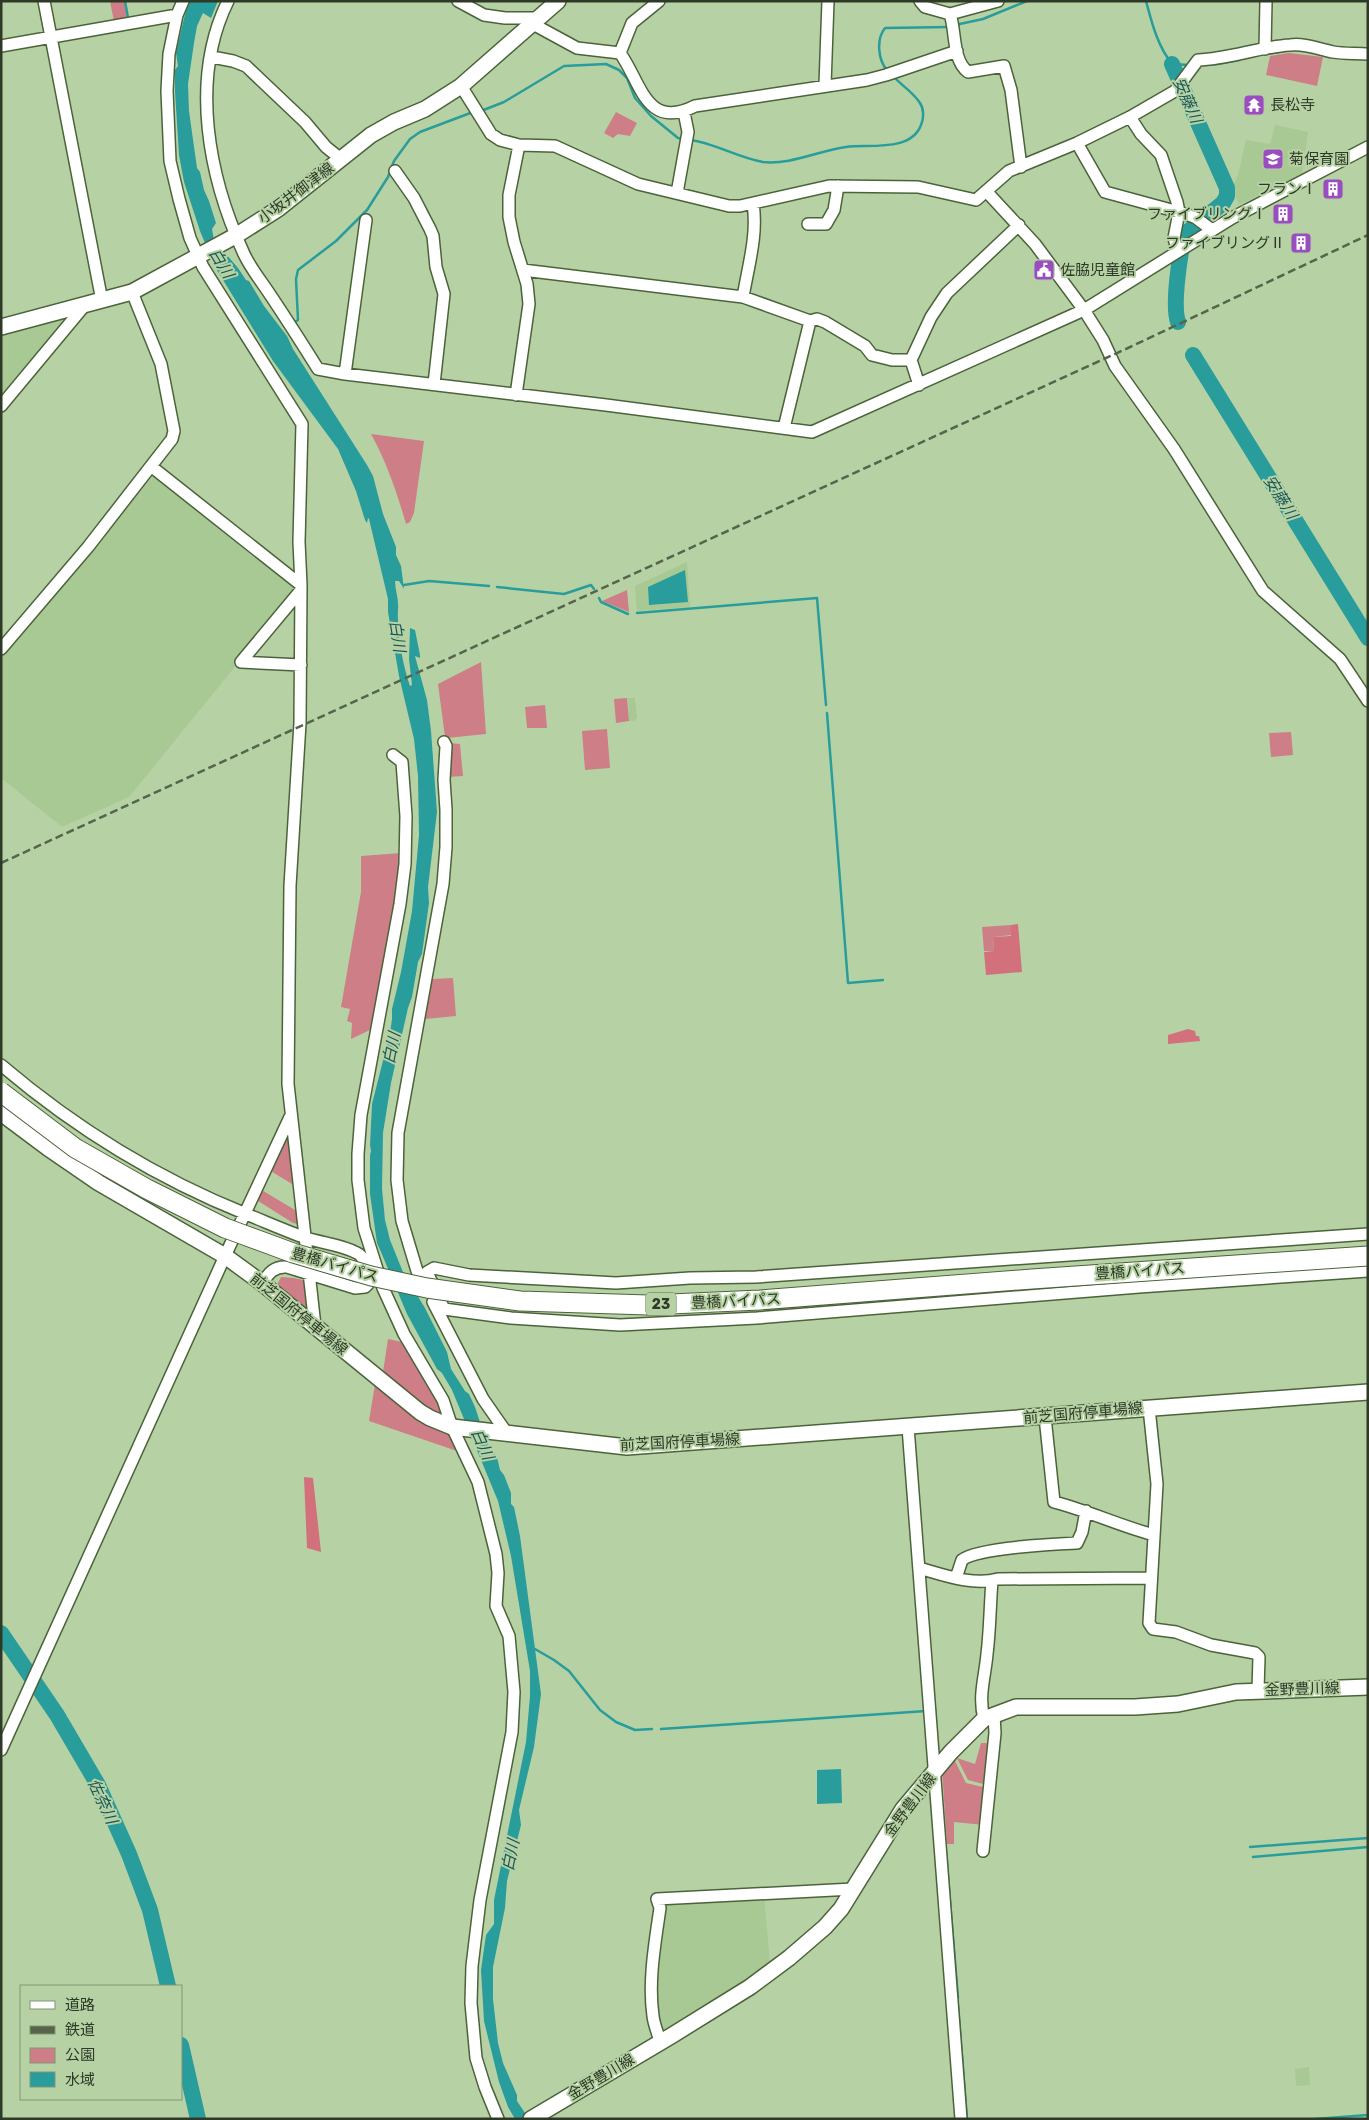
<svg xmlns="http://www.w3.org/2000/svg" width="1369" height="2120" font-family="Rubik,'Noto Sans JP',sans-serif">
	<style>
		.built { fill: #a8c894 }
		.green { fill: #ce7e86 }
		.forest { fill: #d2707c }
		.water { fill: #299d9b }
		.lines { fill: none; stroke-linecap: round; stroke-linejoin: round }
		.stream { stroke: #299d9b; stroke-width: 2.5 }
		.river { stroke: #299d9b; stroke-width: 16 }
		.minor-casing { stroke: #4b633a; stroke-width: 14 }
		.secondary-casing { stroke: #4b633a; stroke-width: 18 }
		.minor { stroke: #fff; stroke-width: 11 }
		.secondary { stroke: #fff; stroke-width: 15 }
		.rail { stroke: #55644b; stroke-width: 2.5; stroke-dasharray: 8 4; stroke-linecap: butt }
		.trunk-bridge-casing { stroke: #4b633a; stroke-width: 21; stroke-linecap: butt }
		.trunk-bridge { stroke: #fff; stroke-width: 19 }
		.labels { text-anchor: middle; stroke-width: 4; stroke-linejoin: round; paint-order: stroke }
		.shield { fill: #b6d2a4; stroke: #57674c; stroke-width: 1 }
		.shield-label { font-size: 14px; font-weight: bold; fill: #2e3927 }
		.poi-label { font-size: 15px; fill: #2e3927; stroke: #b6d2a4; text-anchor: start }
		.street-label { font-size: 15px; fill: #2e3927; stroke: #b6d2a4 }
		.water-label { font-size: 16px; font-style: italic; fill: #1a5756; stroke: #b6d2a4 }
	</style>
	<rect width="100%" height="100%" fill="#b6d2a4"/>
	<path class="built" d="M 1275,125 L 1308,132 L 1302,174 L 1239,205 L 1232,187 L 1238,175 L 1246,140 L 1270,144 Z
		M 76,312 L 1,402 L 1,333 Z
		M 155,474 L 298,589 L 129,797 L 62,827 L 1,778 L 1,657 Z
		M 687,562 L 690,607 L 637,611 L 635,586 Z
		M 628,698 L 635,698 L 637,718 L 634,721 L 629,721 Z
		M 764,1895 L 770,1965 L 662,2034 L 657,2014 L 657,2003 L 660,1937 L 665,1904 Z
		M 1309,2067 L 1310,2085 L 1296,2086 L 1295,2069 Z"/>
	<path class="green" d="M 110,1 L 124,1 L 128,19 L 114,22 Z
		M 1289,53 L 1323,57 L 1317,86 L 1266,75 L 1270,56 Z
		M 616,112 L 637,123 L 630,136 L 618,134 L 613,138 L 604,133 Z
		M 371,434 L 424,441 L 414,513 L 410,522 L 406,524 C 397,493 387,463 371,434 Z
		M 627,590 L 629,612 L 602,601 Z
		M 481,662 L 486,734 L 447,738 L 445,737 L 438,684 Z
		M 627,698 L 629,721 L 616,723 L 614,699 Z
		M 545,705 L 547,728 L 527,728 L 525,707 Z
		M 607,729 L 610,768 L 585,770 L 582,731 Z
		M 1291,732 L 1293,755 L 1271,757 L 1269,733 Z
		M 450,743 L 460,744 L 463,776 L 448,777 Z
		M 401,853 L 397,904 L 374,1028 L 351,1039 L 352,1023 L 347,1021 L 350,1009 L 341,1007 L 361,892 L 361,856 Z
		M 1011,925 L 1011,935 L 993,937 L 994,951 L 984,951 L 982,927 Z
		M 453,978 L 456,1016 L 425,1019 L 432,979 Z
		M 288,1127 L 297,1187 L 269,1170 Z
		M 260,1189 L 300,1213 L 302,1225 L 293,1223 L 255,1199 Z
		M 281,1277 L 294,1278 L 307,1281 L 311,1315 L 276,1287 Z
		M 388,1339 L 402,1342 L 446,1416 L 423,1405 L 383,1372 Z
		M 375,1384 L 452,1432 L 457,1451 L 369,1421 Z
		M 981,1743 L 991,1743 L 987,1785 L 968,1780 L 957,1758 L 975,1764 Z
		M 953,1757 L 966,1783 L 987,1788 L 984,1825 L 954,1822 L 954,1844 L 947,1844 L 942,1770 Z"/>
	<path class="forest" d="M 1018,924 L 1022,972 L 986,975 L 984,952 L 994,951 L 993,937 L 1011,936 L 1011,925 Z
		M 1188,1029 L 1195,1031 L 1196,1036 L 1199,1036 L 1200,1041 L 1168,1044 L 1168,1035 Z
		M 304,1477 L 313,1478 L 321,1552 L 307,1548 Z"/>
	<path class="water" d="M 188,1 L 218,1 L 211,18 L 203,13 L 197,26 L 194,43 L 188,84 L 189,111 L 197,168 L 200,172 L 204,190 L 209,201 L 216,223 L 212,229 L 214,240 L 238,268 L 246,280 L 249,281 L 264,306 L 287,336 L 293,349 L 367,465 L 373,476 L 383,514 L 396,547 L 396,555 L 401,566 L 404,589 L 399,581 L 395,581 C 395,590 399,599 398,609 C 397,632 402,663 410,686 L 412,685 L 409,659 L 410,628 L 415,630 L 420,655 L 420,658 L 415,656 L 427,700 L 431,731 L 437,812 L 428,887 L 429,903 L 422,954 L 418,962 L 412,997 L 408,1008 L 391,1083 L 383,1133 L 382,1189 L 385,1220 L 390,1240 L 403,1272 L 425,1308 L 447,1352 L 451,1369 L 465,1391 L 469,1394 L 475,1407 L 487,1443 L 497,1457 L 500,1470 L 504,1475 L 511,1493 L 511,1504 L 514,1507 L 520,1536 L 541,1694 L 534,1747 L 519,1810 L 521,1825 L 507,1881 L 505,1908 L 493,1967 L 493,1999 L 498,2043 L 503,2063 L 517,2095 L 517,2101 L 529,2119 L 515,2119 L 508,2107 L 499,2082 L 484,2021 L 481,1970 L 486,1935 L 494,1924 L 494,1900 L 526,1742 L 530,1696 L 530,1671 L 511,1556 L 498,1501 L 452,1390 L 442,1373 L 437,1369 L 407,1314 L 381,1252 L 377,1243 L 370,1194 L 370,1155 L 371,1151 L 370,1145 L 372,1104 L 390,1033 L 392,1019 L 392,1009 L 401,972 L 412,911 L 419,835 L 418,776 L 414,739 L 399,676 L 388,612 L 388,599 L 369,519 L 368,518 L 367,523 L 365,520 L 356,491 L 338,449 L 273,361 L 215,267 L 200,231 L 184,182 L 179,155 L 175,92 L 175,70 L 178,66 L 176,53 Z
		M 685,570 L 688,602 L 649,605 L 648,587 Z
		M 841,1769 L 842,1803 L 817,1804 L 817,1770 Z"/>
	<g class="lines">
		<path class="stream" d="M 125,1 L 128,18
			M 1146,1 C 1152,23 1157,45 1172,64 L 1189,65
			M 955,25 L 983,19 L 1027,1
			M 1266,54 L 1285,51
			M 1205,65 L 1218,64 L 1239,60
			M 887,70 C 878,60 876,39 885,28 L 949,27
			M 481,111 L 504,102 L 564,66 L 606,64 L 619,70 L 627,78 L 635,98 L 651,116 L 678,138 L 684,139
			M 690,140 C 715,143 738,158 763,162 C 790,165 818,151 846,147 C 870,144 911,152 921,125 C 924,118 924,109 920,103 C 913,92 901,85 893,76
			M 295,322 L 298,320 L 296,279 L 298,270 L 336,241 L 367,210 L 388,177 L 394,161 L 410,139 L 420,132 L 473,112
			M 404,585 L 429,581 L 489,586
			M 497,587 L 564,594 L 591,585 L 594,589
			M 599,598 L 601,602 L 628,614
			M 637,613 L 817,598 L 826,705
			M 827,713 L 848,983 L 883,980
			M 535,1649 L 554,1660 L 569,1671 L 600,1710 L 616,1722 L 635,1730 L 652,1729
			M 934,1710 L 935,1710 L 936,1724
			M 661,1729 L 926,1711
			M 1250,1847 L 1368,1838
			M 946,1852 L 958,1998
			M 1253,1857 L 1368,1847
			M 958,2005 L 967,2119
			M 1315,2119 L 1368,2115"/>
		<path class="river" d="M 1172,64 L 1227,188 L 1227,196 L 1223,203 L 1185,234 C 1180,252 1172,305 1178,322
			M 1193,355 L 1368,638
			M 1,1633 L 57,1715 L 98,1785 L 129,1854 L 150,1910 L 168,1986
			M 181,2045 L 198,2119"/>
		<g class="minor-casing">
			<path id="minor" d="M 44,1 L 102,301
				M 183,1 L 177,15 L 169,54 L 167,91 L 170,161 L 179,199 L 190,238 L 203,267 L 302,424 L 299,542 L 301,585 L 300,723 L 290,886 L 288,1084 L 315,1326
				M 228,1 C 189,80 209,178 244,254 C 251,269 262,282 271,296 C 287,320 303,345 318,369 L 345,374 L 606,405 L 812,432 L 1084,310 L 1232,218 L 1368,147
				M 458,1 L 484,15 L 505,18 L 538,18
				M 920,1 L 925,7 L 950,14 L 998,1
				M 950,14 C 956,31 952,60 968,72 L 1004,66 L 1011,90 L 1021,167
				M 531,23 L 577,48 L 620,53 C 641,82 646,131 695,106 L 867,80 L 886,75 L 957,51
				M 1,46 L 177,15
				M 1265,49 L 1266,1
				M 620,53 L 632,23 L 659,1
				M 212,57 L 233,61 L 246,66 L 305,122 L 326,147 L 341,159
				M 825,85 L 828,1
				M 461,86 L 491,134 L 500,140 L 519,145 L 555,146 L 638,184 L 729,206 L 740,206 L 829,186 L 918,187 L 976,200 L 1009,171 L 1077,143 L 1130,117 L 1175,91 L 1198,60 C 1229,59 1259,47 1290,45 C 1305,43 1318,49 1333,52 C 1344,54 1356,53 1368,54
				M 1130,117 L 1141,134 L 1161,155 L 1177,202 L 1179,212 L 1174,238 L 1177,250
				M 1077,143 L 1105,192 L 1186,214 L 1196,218 L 1212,230
				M 395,171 L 414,198 L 430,229 L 433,236 L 436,267 L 444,294 L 434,384
				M 986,191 L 1035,244 L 1084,310 L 1103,340 L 1115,366 L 1174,449 L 1263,591 L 1340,659 L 1368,701
				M 677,193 L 688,132 L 684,112
				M 808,224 L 826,224 L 834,210 L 838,186
				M 523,270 L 743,297 L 810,321 L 784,428
				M 743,297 C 748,267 758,234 753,204
				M 810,321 L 817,319 L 825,322 L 865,346 L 872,355 L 892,360 L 911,360
				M 345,374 L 366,220
				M 919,385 L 911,360 L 931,317 L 947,293 L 1019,225
				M 516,395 L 529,304 L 527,284 L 514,242 L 509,217 L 509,195 L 519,145
				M 1,406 L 85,305
				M 152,467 L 301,585
				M 1,649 L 88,547 L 172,439 L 174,431 L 161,364 L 132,292
				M 241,662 L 301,590
				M 241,662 L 301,665
				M 393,755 L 402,762 L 406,816 L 405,864 L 400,904 L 361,1115 L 358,1154 L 358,1180 L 364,1228 L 383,1288 L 404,1334 L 443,1400 L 452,1427 L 478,1482 L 496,1554 L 498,1573 L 496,1606 L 509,1636 L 514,1692 L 512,1732 L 480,1900 L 472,1966 L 471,2003 L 476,2058 L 485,2087 L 498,2119
				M 1,1065 C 75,1128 156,1178 246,1214 C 266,1222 286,1231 306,1238 C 322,1243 343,1245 357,1253 C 367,1257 366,1275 368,1284 L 365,1287 L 355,1288 L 287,1267 C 274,1266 269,1273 262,1283
				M 1368,1234 L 756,1277 L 690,1278 L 616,1283 L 469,1275 L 434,1268 L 427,1272 L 444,1309 L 511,1318 L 620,1325 L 757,1318 L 1139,1287 L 1368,1271
				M 426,1288 L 417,1271 L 402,1221 L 397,1180 L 398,1133 L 443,884 L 446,847 L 446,810 L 444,780 L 446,746 L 444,742
				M 433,1302 L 483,1399 L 506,1432
				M 1149,1408 L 1157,1484 L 1149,1623 L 1153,1629 L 1176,1632 L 1211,1645 L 1255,1653 L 1259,1657 L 1258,1690
				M 1045,1417 L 1054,1502 C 1089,1511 1120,1526 1154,1535
				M 908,1427 L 961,2119
				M 919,1568 C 944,1575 973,1586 998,1579 L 1151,1578
				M 956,1578 L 962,1560 C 977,1548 1055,1544 1077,1543 L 1082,1532 L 1086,1511
				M 984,1719 C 978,1696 985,1677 987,1654 C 990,1630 990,1605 992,1581
				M 1,1750 L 225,1256 L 290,1117
				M 983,1851 L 995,1733 L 994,1715
				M 660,2042 C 658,2033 654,2025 653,2016 C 648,1981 655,1943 660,1908 L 657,1899 L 853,1889"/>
		</g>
		<g class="secondary-casing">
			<path id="secondary" d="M 1,327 L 132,292 L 237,235 L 278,209 L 371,135 L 394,122 L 425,109 L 461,86 L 558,1
				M 1,1113 L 48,1148 L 99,1183 L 225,1256 L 262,1283 L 420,1412 L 430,1418 L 452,1427 L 627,1447 L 1368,1392
				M 531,2119 L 671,2036 L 750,1987 L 789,1958 L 825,1927 L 841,1909 L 903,1809 L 951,1752 L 984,1719 L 1016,1707 L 1135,1707 L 1178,1704 L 1236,1692 L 1368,1687"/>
		</g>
		<use href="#minor" class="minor"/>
		<use href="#secondary" class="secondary"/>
		<path class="rail" d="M 1,863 L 1128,348 L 1368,235"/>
		<g class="trunk-bridge-casing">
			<path id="trunk-bridge" d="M 1,1092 L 75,1148 L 147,1189 L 225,1228 L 293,1253 L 371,1276 L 427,1288 L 520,1301 L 648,1305 L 760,1300 L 1032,1279 L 1368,1256"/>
		</g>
		<use href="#trunk-bridge" class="trunk-bridge"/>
	</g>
	<defs>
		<g id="temple-square" transform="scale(1.125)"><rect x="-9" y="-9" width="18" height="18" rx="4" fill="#9a4dbe" stroke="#b6d2a4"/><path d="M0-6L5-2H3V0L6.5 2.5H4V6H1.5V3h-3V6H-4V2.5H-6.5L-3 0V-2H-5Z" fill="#fff"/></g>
		<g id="school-square" transform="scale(1.125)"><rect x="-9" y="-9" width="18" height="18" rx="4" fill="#9a4dbe" stroke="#b6d2a4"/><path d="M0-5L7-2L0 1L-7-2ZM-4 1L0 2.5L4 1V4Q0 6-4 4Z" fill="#fff"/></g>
		<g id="building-square" transform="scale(1.125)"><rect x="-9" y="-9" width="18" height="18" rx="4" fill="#9a4dbe" stroke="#b6d2a4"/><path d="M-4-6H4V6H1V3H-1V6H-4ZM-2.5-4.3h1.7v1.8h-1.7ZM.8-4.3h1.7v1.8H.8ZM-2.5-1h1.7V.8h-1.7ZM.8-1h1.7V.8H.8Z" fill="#fff"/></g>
		<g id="civic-square" transform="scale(1.125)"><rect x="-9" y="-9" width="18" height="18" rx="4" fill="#9a4dbe" stroke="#b6d2a4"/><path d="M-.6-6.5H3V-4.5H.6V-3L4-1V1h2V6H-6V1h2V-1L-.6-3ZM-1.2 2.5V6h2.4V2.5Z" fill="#fff"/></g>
	</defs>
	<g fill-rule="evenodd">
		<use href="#temple-square" x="1254" y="105"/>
		<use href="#school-square" x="1273" y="159"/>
		<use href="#building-square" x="1333" y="189"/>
		<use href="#building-square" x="1283" y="214"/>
		<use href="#building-square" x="1301" y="243"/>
		<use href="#civic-square" x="1044" y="270"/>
	</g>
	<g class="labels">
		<rect class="shield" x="646" y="1292.5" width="30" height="23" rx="4"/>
		<g class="shield-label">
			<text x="661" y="1309">23</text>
		</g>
		<g class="poi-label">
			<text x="1270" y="110">長松寺</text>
			<text x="1289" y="164">菊保育園</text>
			<text x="1317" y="194" text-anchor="end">フランⅠ</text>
			<text x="1267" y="219" text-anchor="end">ファイブリングⅠ</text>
			<text x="1285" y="248" text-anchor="end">ファイブリングⅡ</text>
			<text x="1060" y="275">佐脇児童館</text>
		</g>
		<g class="street-label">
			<text transform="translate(296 193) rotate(-37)" y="5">小坂井御津線</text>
			<text transform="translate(335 1265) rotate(16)" y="5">豊橋バイパス</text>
			<text transform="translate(1140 1271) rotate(-4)" y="5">豊橋バイパス</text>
			<text transform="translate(736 1301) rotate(-3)" y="5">豊橋バイパス</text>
			<text transform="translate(299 1314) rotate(39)" y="5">前芝国府停車場線</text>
			<text transform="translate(1083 1413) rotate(-5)" y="5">前芝国府停車場線</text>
			<text transform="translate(680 1442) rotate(-3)" y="5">前芝国府停車場線</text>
			<text transform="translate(1302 1689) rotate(-2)" y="5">金野豊川線</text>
			<text transform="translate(910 1805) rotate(-53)" y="5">金野豊川線</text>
			<text transform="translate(601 2077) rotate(-31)" y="5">金野豊川線</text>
		</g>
		<g class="water-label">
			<text transform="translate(1188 100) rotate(66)" y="6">安藤川</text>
			<text transform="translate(222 263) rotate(59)" y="6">白川</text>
			<text transform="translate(1281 497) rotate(58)" y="6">安藤川</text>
			<text transform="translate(398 636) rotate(81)" y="6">白川</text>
			<text transform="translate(391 1048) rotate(-79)" y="6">白川</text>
			<text transform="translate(483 1444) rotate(66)" y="6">白川</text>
			<text transform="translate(103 1801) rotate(65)" y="6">佐奈川</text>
			<text transform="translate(510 1855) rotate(-79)" y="6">白川</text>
		</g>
	</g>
	<rect width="1369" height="2120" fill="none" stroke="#2e3927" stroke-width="5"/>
	<rect x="20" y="1985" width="162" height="115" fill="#b6d2a4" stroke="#809572"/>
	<rect x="30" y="2001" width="25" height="8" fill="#ffffff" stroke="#809572"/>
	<text x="65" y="2010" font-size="15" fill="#2e3927">道路</text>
	<rect x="30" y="2026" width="25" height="8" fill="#55644b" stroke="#809572"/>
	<text x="65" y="2035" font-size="15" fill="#2e3927">鉄道</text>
	<rect x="30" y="2048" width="25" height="15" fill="#ce7e86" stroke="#809572"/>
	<text x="65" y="2060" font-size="15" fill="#2e3927">公園</text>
	<rect x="30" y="2072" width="25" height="15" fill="#299d9b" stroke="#809572"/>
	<text x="65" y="2085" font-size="15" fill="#2e3927">水域</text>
</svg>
